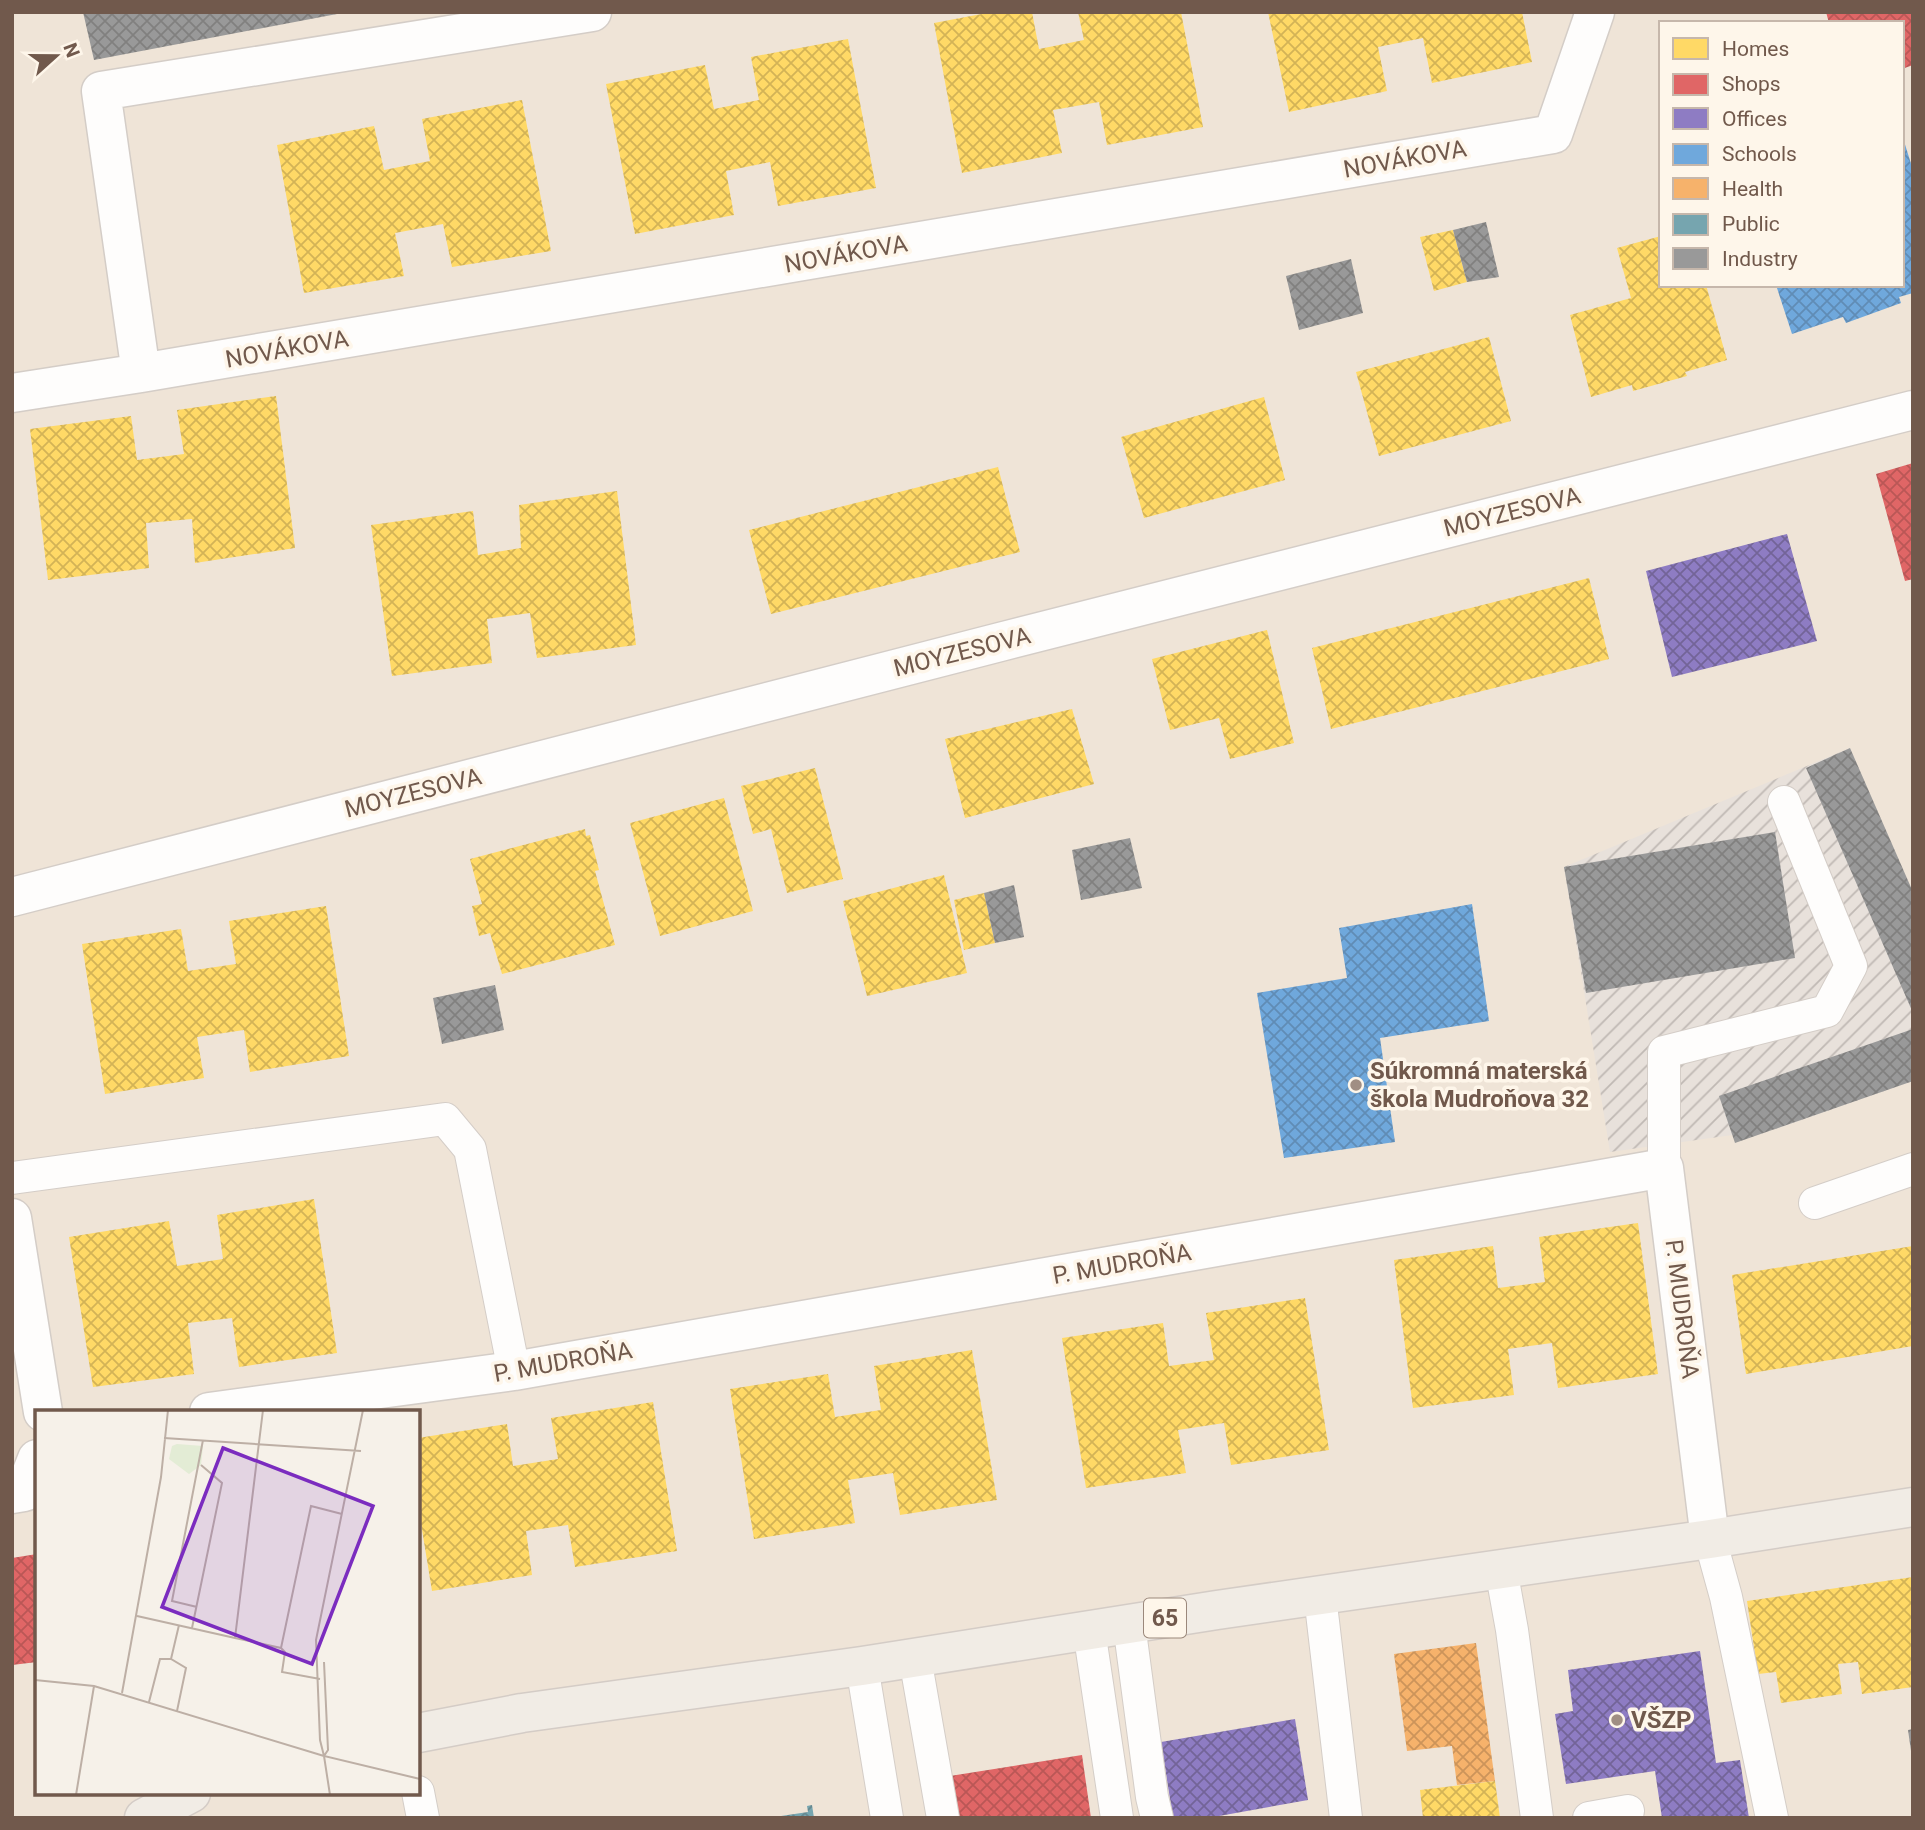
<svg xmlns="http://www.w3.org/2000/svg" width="1925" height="1830" font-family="Roboto,sans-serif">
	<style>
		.residential { fill: #efe4d7; fill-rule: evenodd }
		.industrial { fill: url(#industrial-furrows) }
		.homes { fill: url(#homes-cross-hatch) }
		.shops { fill: url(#shops-cross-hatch) }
		.offices { fill: url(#offices-cross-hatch) }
		.schools { fill: url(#schools-cross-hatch) }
		.health { fill: url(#health-cross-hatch) }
		.public { fill: url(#public-cross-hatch) }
		.industry { fill: url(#industry-cross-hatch) }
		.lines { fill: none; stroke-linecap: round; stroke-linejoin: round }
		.service-casing { stroke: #d4cdc7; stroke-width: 34 }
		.minor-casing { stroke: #d4cdc7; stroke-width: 41 }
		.primary-casing { stroke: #d4ccc6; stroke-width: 41 }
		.service { stroke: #fefdfc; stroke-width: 32 }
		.minor { stroke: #fefdfc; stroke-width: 38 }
		.primary { stroke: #f1ece5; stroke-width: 38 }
		.poi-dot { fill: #a08e83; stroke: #fef6ea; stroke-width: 2.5 }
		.labels { text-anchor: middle; stroke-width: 7; stroke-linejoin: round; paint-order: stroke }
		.shield { fill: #fef6ea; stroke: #9b887b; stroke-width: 2 }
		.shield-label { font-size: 23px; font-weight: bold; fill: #71594c }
		.street-label { font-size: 24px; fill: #71594c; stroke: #fef6ea }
		.poi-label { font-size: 24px; font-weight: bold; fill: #71594c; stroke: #fef6ea; text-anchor: start }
		.inset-road { fill: none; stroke: #bdafa5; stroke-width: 2 }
		.view { fill: #7b2cbf; fill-opacity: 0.15; stroke: #7b2cbf; stroke-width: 3.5 }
		.inset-edge { fill: none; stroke: #71594c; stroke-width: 3.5 }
	</style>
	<defs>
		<pattern id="industrial-furrows" width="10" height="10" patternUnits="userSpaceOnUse" patternTransform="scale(1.75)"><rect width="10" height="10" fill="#e8e1db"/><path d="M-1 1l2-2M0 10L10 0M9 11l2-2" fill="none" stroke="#c0b9b4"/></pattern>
		<pattern id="homes-cross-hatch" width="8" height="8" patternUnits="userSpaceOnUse" patternTransform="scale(1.75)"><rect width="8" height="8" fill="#ffd966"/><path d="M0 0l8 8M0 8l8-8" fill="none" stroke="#d3b356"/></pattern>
		<pattern id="shops-cross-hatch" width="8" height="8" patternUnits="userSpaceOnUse" patternTransform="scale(1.75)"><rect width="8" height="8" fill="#e06666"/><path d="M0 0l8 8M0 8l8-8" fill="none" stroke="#ba5756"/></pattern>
		<pattern id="offices-cross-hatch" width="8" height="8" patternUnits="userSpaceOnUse" patternTransform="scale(1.75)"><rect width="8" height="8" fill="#8e7cc3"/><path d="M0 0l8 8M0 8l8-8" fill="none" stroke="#736498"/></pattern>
		<pattern id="schools-cross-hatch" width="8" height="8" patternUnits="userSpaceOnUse" patternTransform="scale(1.75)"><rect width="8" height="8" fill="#6fa8dc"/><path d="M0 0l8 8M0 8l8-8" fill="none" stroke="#608cb5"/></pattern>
		<pattern id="health-cross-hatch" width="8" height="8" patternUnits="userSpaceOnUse" patternTransform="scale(1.75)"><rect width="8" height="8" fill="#f6b26b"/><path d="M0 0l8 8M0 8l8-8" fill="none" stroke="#cc945a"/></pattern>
		<pattern id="public-cross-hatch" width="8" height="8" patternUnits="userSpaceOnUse" patternTransform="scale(1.75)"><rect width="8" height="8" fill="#76a5af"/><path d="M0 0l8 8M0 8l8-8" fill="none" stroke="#658991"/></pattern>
		<pattern id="industry-cross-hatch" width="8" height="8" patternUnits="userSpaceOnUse" patternTransform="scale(1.75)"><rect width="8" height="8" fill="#999"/><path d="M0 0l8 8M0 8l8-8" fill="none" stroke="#81807f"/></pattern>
	</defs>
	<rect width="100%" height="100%" fill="#f6f1e9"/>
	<path class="residential" d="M 12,12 L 1913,12 L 1913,1818 L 12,1818 ZM 1661,23 L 1902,23 L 1902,285 L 1661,285 ZM 37,1412 L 418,1412 L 418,1793 L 37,1793 Z"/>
	<path class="industrial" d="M 1850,748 L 1913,895 L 1913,1081 L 1776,1129 L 1610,1152 L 1564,867 Z"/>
	<path class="homes" d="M 992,12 L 1032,12 L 1039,49 L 1084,40 L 1078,12 L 1181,12 L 1203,127 L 1107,145 L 1099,102 L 1053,110 L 1062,153 L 962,173 L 934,23 Z
		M 1268,12 L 1522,12 L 1532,62 L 1432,83 L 1423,38 L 1378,47 L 1387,91 L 1289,112 Z
		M 848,39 L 876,188 L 778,206 L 770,162 L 726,171 L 734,215 L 635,234 L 606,84 L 705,65 L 714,109 L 759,100 L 751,57 Z
		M 522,100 L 551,251 L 452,267 L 443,224 L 395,233 L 404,276 L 304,293 L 277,145 L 374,126 L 384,170 L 430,161 L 422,119 Z
		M 1453,230 L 1467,282 L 1434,291 L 1420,237 Z
		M 1661,236 L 1661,285 L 1706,285 L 1727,360 L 1685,372 L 1687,376 L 1633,391 L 1632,385 L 1591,397 L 1570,315 L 1631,298 L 1617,248 Z
		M 1489,337 L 1511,421 L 1379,456 L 1356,372 Z
		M 276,396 L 295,548 L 195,563 L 192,519 L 146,523 L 149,568 L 48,580 L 30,429 L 131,416 L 137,460 L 184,454 L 177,410 Z
		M 1264,397 L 1285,480 L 1144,518 L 1121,437 Z
		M 998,467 L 1020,552 L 771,614 L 749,530 Z
		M 617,491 L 636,645 L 537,658 L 530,613 L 487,619 L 492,663 L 392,676 L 371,525 L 473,511 L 478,555 L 521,548 L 519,505 Z
		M 1589,578 L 1609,659 L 1331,729 L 1312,648 Z
		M 1267,630 L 1294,743 L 1230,759 L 1219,718 L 1170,730 L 1152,659 Z
		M 1072,709 L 1094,784 L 965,818 L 945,739 Z
		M 815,768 L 843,879 L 787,893 L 771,829 L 753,834 L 741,786 Z
		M 724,798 L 753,911 L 660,936 L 630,823 Z
		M 585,829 L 586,836 L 590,835 L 599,870 L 595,871 L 615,945 L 502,974 L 490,933 L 479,936 L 472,906 L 482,904 L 470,859 Z
		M 944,875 L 967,973 L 867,996 L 843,901 Z
		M 984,893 L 995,943 L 964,950 L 954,900 Z
		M 326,906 L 349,1056 L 250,1072 L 244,1030 L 197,1037 L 204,1078 L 105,1094 L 82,944 L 181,929 L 188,971 L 236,964 L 229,921 Z
		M 314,1199 L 337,1353 L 239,1367 L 232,1318 L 188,1323 L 194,1374 L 93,1387 L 69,1237 L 169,1221 L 177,1266 L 223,1259 L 217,1215 Z
		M 1638,1223 L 1658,1374 L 1558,1388 L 1552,1343 L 1508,1349 L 1514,1395 L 1413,1408 L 1394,1260 L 1493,1246 L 1498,1288 L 1545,1282 L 1539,1237 Z
		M 1913,1246 L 1913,1346 L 1746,1374 L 1732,1275 Z
		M 1305,1298 L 1329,1450 L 1231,1465 L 1224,1423 L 1178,1430 L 1186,1473 L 1086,1488 L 1062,1338 L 1163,1323 L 1169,1366 L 1214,1360 L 1206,1313 Z
		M 972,1350 L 997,1500 L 900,1515 L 893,1473 L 848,1480 L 855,1523 L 754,1539 L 730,1389 L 828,1374 L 835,1417 L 881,1410 L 874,1366 Z
		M 653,1402 L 677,1551 L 575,1567 L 568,1525 L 526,1531 L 532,1575 L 432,1591 L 418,1505 L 418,1438 L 507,1424 L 513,1466 L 558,1459 L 551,1418 Z
		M 1913,1577 L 1913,1687 L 1862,1694 L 1858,1662 L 1838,1664 L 1842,1694 L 1781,1703 L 1776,1672 L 1758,1674 L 1747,1601 Z
		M 1495,1781 L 1500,1818 L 1423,1818 L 1420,1790 Z"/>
	<path class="shops" d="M 1826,12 L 1913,12 L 1913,65 L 1902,69 L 1902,23 L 1829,23 Z
		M 1913,463 L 1913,579 L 1905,581 L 1876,474 Z
		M 37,1554 L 37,1662 L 12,1665 L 12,1558 Z
		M 1082,1755 L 1091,1818 L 957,1818 L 950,1776 Z"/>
	<path class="offices" d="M 1787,534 L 1817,641 L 1672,677 L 1646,571 Z
		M 1700,1651 L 1716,1763 L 1740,1760 L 1749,1818 L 1662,1818 L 1655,1771 L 1566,1784 L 1555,1714 L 1573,1711 L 1568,1670 Z
		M 1295,1719 L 1308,1800 L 1208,1818 L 1173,1818 L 1161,1742 Z"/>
	<path class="schools" d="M 1903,138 L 1913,170 L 1913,293 L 1899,297 L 1901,303 L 1846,323 L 1843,317 L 1792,334 L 1776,285 L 1902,285 Z
		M 1472,904 L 1489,1021 L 1380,1038 L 1395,1142 L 1284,1158 L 1257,993 L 1347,978 L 1339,928 Z"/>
	<path class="health" d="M 1476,1643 L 1495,1781 L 1457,1785 L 1452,1746 L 1407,1751 L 1394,1654 Z"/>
	<path class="public" d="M 812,1805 L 814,1818 L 781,1818 L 781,1816 L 808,1812 L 807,1806 Z"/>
	<path class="industry" d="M 83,12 L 337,12 L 337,14 L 94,60 Z
		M 1486,222 L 1499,277 L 1467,282 L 1453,230 Z
		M 1351,259 L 1363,313 L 1299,330 L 1286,276 Z
		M 1850,748 L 1913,892 L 1913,1013 L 1806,768 Z
		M 1775,832 L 1795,958 L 1586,993 L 1564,867 Z
		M 1130,838 L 1142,888 L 1081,900 L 1072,850 Z
		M 1014,885 L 1024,937 L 995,943 L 984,893 Z
		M 495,985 L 504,1030 L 442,1044 L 433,998 Z
		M 1913,1029 L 1913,1081 L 1735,1143 L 1719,1096 Z
		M 1913,1729 L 1913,1751 L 1911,1751 L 1908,1730 Z"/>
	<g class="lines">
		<g class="service-casing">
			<path id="service" d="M 1664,1168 L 1664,1052 L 1827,1011 L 1851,966 L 1784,802
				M 12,1178 L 445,1119 L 470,1149 L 514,1371
				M 1815,1203 L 1913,1169
				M 1710,1539 L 1726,1597 L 1772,1818
				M 1501,1569 L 1512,1630 L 1537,1818
				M 1320,1596 L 1346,1818
				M 1129,1624 L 1152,1797 L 1157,1818
				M 1089,1630 L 1117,1818
				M 915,1658 L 943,1818
				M 862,1666 L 887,1818
				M 418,1792 L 423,1818
				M 1589,1818 L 1628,1811"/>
		</g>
		<g class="minor-casing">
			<path id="minor" d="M 141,373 L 101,91 L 592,12
				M 12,393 L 141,373 L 1553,134 L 1595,12
				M 12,897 L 1000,642 L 1913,410
				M 12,1218 L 43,1412
				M 209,1412 L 514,1371 L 1664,1168 L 1710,1539
				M 12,1494 L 24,1492 L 37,1459"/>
		</g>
		<g class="primary-casing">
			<path id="primary" d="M 418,1733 L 522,1713 L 862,1666 L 1217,1610 L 1710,1539 L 1913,1507
				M 144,1818 L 191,1793"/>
		</g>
		<use href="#service" class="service"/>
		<use href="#minor" class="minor"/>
		<use href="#primary" class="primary"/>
	</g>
	<g class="poi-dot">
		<circle cx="1356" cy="1085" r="7"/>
		<circle cx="1617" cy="1720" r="7"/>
	</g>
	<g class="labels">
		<rect class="shield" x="1144" y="1598.5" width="42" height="39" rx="5"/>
		<g class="shield-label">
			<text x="1165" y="1626">65</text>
		</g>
		<g class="street-label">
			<text transform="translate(1405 159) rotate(-10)" y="8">NOVÁKOVA</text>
			<text transform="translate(846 254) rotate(-10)" y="8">NOVÁKOVA</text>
			<text transform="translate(287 349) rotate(-10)" y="8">NOVÁKOVA</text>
			<text transform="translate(1512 512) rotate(-14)" y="8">MOYZESOVA</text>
			<text transform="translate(962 652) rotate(-14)" y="8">MOYZESOVA</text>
			<text transform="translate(413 793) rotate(-14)" y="8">MOYZESOVA</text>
			<text transform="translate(1122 1264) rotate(-10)" y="8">P. MUDROŇA</text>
			<text transform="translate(1682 1309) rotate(83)" y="8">P. MUDROŇA</text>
			<text transform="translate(563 1362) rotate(-10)" y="8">P. MUDROŇA</text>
		</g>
		<g class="poi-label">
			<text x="1370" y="1079">Súkromná materská<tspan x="1370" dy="28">škola Mudroňova 32</tspan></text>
			<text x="1631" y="1728">VŠZP</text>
		</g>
	</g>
	<g transform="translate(35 1410)">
		<rect width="385" height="385" fill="#f6f1e9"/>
		<path d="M 142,34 L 168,36 L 166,55 L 154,64 L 134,49 L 137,36 Z" fill="#e3ecd5"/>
		<path class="inset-road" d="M 328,0 L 281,230 L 285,330 L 289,346 L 385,369M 129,28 L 326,41M 162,197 L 137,191 L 168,30M 102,206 L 200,228 L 228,0M 157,218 L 187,73 L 166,55M 200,228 L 246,238 L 250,242 L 247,262 L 285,269M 246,238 L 276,96 L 307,104M 136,249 L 144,215M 289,252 L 293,340 L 289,346 L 295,385M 0,270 L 59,276 L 289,346M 87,283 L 126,67 L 133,0M 114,292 L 125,249 L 136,249 L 151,258 L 142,301M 41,385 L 59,276"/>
		<path class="view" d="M 188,38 L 338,96 L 277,254 L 127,197 Z"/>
		<rect width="385" height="385" class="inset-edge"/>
	</g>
	<rect width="1925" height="1830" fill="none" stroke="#71594c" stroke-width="28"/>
	<rect x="1659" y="21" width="245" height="266" fill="#fef6ea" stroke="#c6b7ab" stroke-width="2"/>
	<rect x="1673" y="38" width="35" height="21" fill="#ffd966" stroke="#c6b7ab" stroke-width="2"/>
	<text x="1722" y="56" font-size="21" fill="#71594c">Homes</text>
	<rect x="1673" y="74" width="35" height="21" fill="#e06666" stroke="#c6b7ab" stroke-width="2"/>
	<text x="1722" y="91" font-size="21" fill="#71594c">Shops</text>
	<rect x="1673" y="108" width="35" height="21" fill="#8e7cc3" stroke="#c6b7ab" stroke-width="2"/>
	<text x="1722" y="126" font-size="21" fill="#71594c">Offices</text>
	<rect x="1673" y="144" width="35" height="21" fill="#6fa8dc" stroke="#c6b7ab" stroke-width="2"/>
	<text x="1722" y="161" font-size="21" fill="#71594c">Schools</text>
	<rect x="1673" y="178" width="35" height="21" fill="#f6b26b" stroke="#c6b7ab" stroke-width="2"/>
	<text x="1722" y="196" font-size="21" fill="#71594c">Health</text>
	<rect x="1673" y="214" width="35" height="21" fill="#76a5af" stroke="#c6b7ab" stroke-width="2"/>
	<text x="1722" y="231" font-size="21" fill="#71594c">Public</text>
	<rect x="1673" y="248" width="35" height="21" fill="#999999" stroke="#c6b7ab" stroke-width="2"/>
	<text x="1722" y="266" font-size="21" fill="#71594c">Industry</text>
	<g transform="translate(56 56) rotate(69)" stroke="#fef6ea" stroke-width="5" paint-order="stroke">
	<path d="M0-5L12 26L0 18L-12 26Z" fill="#71594c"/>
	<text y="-10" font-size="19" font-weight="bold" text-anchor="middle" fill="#71594c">N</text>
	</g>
</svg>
